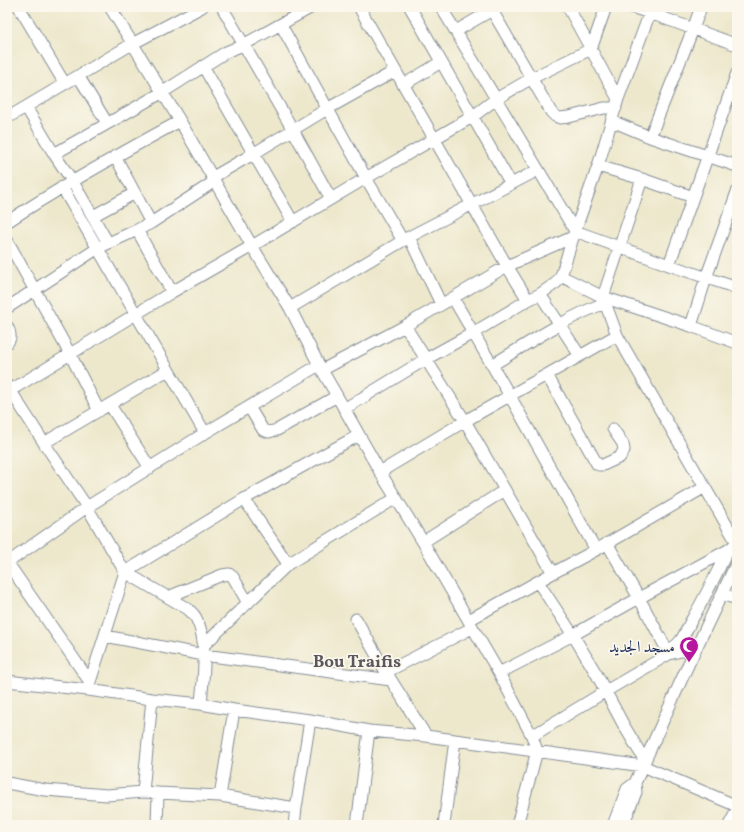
<svg xmlns="http://www.w3.org/2000/svg" width="744" height="832" font-family="Vollkorn,Amiri,serif">
	<style>
		.lines { fill: none; stroke-linecap: round; stroke-linejoin: round }
		.minor-casing { stroke: #848c95; stroke-width: 13 }
		.minor { stroke: #fff; stroke-width: 11 }
		.labels { text-anchor: middle; stroke-width: 3.5; stroke-linejoin: round; paint-order: stroke }
		.poi-label { font-size: 16px; fill: #1b2f5e; stroke: #fbf7ec; text-anchor: end }
		.neighbourhood-label { font-size: 17px; font-weight: bold; fill: #5b575e; stroke: #fbf7ec }
	</style>
	<rect width="100%" height="100%" fill="#fbf7ec"/>
	<filter id="ink" filterUnits="userSpaceOnUse"><feTurbulence type="fractalNoise" baseFrequency=".025" numOctaves="2"/><feDisplacementMap in="SourceGraphic" scale="8" xChannelSelector="R" yChannelSelector="G"/><feConvolveMatrix kernelMatrix="1 2 1 2 8 2 1 2 1" color-interpolation-filters="sRGB"/></filter>
	<filter id="wash" filterUnits="userSpaceOnUse"><feTurbulence type="fractalNoise" baseFrequency=".012" numOctaves="4" result="noise"/><feDisplacementMap in="SourceGraphic" scale="16" xChannelSelector="R" yChannelSelector="G"/><feGaussianBlur stdDeviation="0.9" result="paint"/><feColorMatrix in="noise" values="0 0 0 0 0 0 0 0 0 0 0 0 0 0 0 0 0 1.4 0 .05"/><feComposite in="paint" operator="in"/></filter>
	<g filter="url(#wash)">
		<rect width="100%" height="100%" fill="#ede8cc"/>
	</g>
	<g filter="url(#ink)">
		<g class="lines">
			<g class="minor-casing">
				<path id="minor" d="M 19,7 L 65,84
					M 110,7 L 180,121 L 252,246 L 290,308 L 319,365 L 337,396 L 380,472 L 423,542 L 499,673 L 532,736 L 537,751 L 517,825
					M 222,7 L 293,130 L 331,199
					M 359,7 L 507,266 L 528,300
					M 410,7 L 511,184
					M 441,7 L 575,231 L 669,265 L 737,288
					M 490,7 L 551,112 L 555,116 L 560,118 L 569,117 L 604,108 L 616,108
					M 568,7 L 618,99
					M 631,7 L 650,13 L 737,45
					M 281,25 L 366,178 L 403,241
					M 456,31 L 492,10
					M 203,66 L 293,222
					M 79,77 L 107,123
					M 403,85 L 441,62
					M 26,107 L 54,154
					M 7,118 L 132,44 L 202,7
					M 612,121 L 650,137 L 737,166
					M 650,137 L 693,29 L 701,7
					M 598,166 L 642,179 L 693,197
					M 213,177 L 253,154 L 327,109 L 395,71
					M 642,179 L 603,297 L 617,335 L 737,543
					M 62,187 C 110,269 157,351 205,433
					M 93,216 L 135,193
					M 7,222 C 63,185 121,153 180,121
					M 151,223 L 215,181
					M 137,230 L 172,292
					M 409,237 L 441,304
					M 7,240 L 70,354 L 99,411
					M 108,243 L 73,182 L 54,154 L 163,92 L 226,52 L 243,45 L 312,7
					M 669,265 L 737,73
					M 561,276 L 603,297 L 691,326 L 737,343
					M 540,294 L 580,356
					M 453,298 L 510,396 L 596,550
					M 7,308 L 98,248 L 137,230 L 151,223 L 115,156
					M 290,308 L 409,237 L 538,170
					M 7,326 C 10,331 12,338 7,343
					M 405,326 L 465,421 L 553,573
					M 691,326 L 706,278 L 737,192
					M 492,365 C 529,343 565,318 605,303
					M 322,370 L 405,326 L 507,266 L 573,237
					M 547,375 L 597,464 L 599,465 L 603,465 L 620,457 L 624,450 L 623,444 L 613,429
					M 7,385 L 44,443 L 87,507 L 125,572 L 188,609 C 191,612 194,614 196,618 C 209,642 203,678 201,704
					M 7,390 L 11,390 L 172,292 L 252,246 L 366,178 L 472,117 L 496,99 L 532,78 L 591,49 L 606,7
					M 110,405 L 150,468
					M 249,407 L 263,430 L 269,432 L 277,430 L 337,396
					M 344,409 L 426,359 L 473,333 L 528,300 L 540,294 L 556,283 L 561,276 L 575,231 L 598,166 L 618,99 L 652,7
					M 44,443 L 168,370
					M 380,472 L 465,421 L 617,335
					M 244,499 L 288,564
					M 423,542 L 505,490
					M 607,543 L 639,598 L 666,648 C 672,650 677,645 681,640 C 685,634 688,627 691,621 C 705,598 716,574 728,550
					M 7,562 L 90,682
					M 7,563 L 87,507 L 205,433 L 319,365
					M 125,572 L 244,499 L 359,435
					M 538,582 L 573,635 L 597,675 L 623,724 L 645,761
					M 722,594 L 737,599
					M 168,597 L 222,575 L 229,574 L 233,577 L 248,603
					M 356,619 L 386,672 L 426,736
					M 469,620 L 553,573 L 596,550 L 705,487
					M 105,636 L 204,655 L 391,680
					M 203,646 L 288,564 L 396,498
					M 386,672 L 472,628
					M 499,673 L 573,635 L 639,598 L 728,550 L 737,543
					M 7,681 L 88,690 L 152,699 L 201,704 L 234,710 L 310,720 L 369,731 L 426,736 L 643,766 L 737,806
					M 88,688 L 125,572
					M 532,736 L 606,691 L 669,654 L 681,651 L 695,651
					M 7,783 L 45,790 L 107,795 L 143,792 L 158,793 L 157,825
					M 143,792 L 152,699
					M 158,793 L 220,796 L 296,808 L 310,720
					M 220,796 L 234,710
					M 294,825 L 296,808
					M 357,825 L 369,731
					M 444,825 L 455,740
					M 613,825 L 627,789 L 635,783 L 689,663 L 737,562
					M 623,825 L 636,792 L 635,783
					M 729,825 L 737,810"/>
			</g>
			<use href="#minor" class="minor"/>
		</g>
	</g>
	<defs>
		<g id="mosque-pin" transform="scale(1)"><path d="M0 17L-7.5 6A9.5 9.5 0 1 1 7.5 6Z" fill="#b5179e" stroke="#fbf7ec"/><path d="M3.5-4.9A6 6 0 1 0 3.5 4.9A5 5 0 1 1 3.5-4.9Z" fill="#fff"/></g>
	</defs>
	<g fill-rule="evenodd">
		<use href="#mosque-pin" x="689" y="646"/>
	</g>
	<g class="labels">
		<g class="poi-label">
			<text x="675" y="652">مسجد الجديد</text>
		</g>
		<g class="neighbourhood-label">
			<text x="357" y="667">Bou Traifis</text>
		</g>
	</g>
	<rect width="744" height="832" fill="none" stroke="#fbf7ec" stroke-width="24"/>
</svg>
